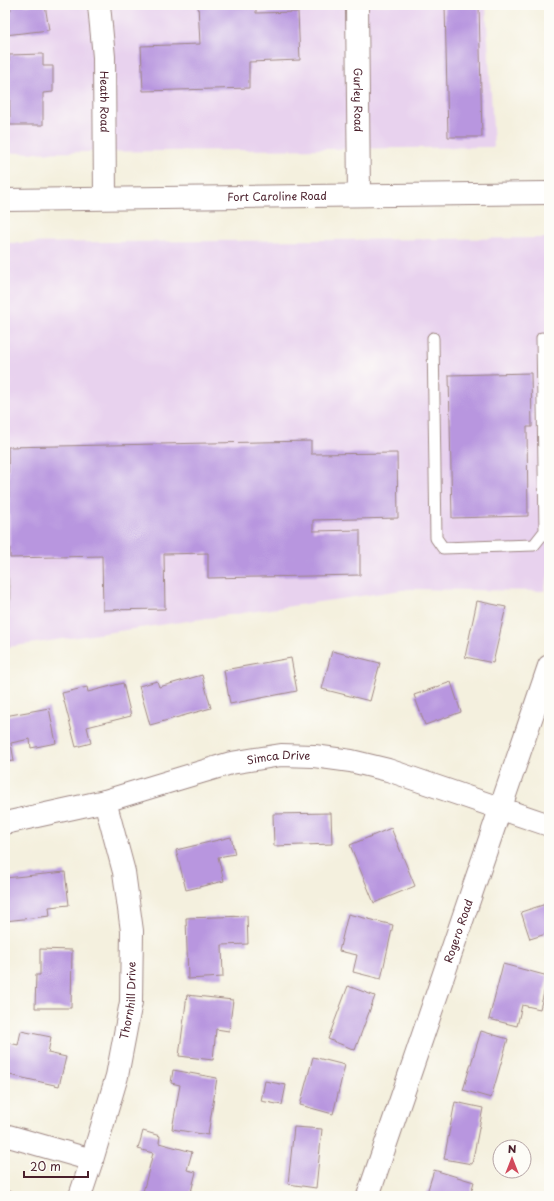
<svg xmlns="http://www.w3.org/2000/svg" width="554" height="1201" font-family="'Playpen Sans',sans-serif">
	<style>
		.built { fill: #e8d2ee }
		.green { fill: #b6c76a; stroke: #80734a }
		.building { fill: #b896df }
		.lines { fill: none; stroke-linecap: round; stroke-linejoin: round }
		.lane-casing { stroke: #9f8884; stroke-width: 13 }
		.street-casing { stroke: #9f8884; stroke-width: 24 }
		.secondary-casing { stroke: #9f8884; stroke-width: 24 }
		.lane { stroke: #fff; stroke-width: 11 }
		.street { stroke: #fff; stroke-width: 22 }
		.secondary { stroke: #fff; stroke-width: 22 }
		.labels { text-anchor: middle; stroke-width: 3; stroke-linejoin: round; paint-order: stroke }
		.street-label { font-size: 11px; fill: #4a1f2b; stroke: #fdfcf7 }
	</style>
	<rect width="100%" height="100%" fill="#fdfcf7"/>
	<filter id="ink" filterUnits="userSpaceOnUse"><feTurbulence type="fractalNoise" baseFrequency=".025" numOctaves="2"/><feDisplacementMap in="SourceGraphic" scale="8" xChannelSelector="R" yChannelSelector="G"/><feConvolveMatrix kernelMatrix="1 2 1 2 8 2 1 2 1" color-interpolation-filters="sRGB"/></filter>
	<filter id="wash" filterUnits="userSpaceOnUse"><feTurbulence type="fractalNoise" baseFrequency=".012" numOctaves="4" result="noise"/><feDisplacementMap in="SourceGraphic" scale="16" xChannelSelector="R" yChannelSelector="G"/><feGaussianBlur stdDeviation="0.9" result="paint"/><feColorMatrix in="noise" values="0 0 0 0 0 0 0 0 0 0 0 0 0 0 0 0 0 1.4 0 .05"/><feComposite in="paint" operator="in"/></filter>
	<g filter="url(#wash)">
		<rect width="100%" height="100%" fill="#f4f0de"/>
		<path class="built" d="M 5,5 L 486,5 L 494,147 L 5,153 Z
			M 549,238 L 549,572 L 544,591 L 409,589 L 8,647 L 5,445 L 5,243 Z"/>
		<path class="green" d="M 5,445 L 8,647 L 5,647 Z"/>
		<g id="blocks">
			<path class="building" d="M 10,5 L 45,5 L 49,30 L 5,35 L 5,11 L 11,10 Z
				M 198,5 L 256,5 L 256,13 L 298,12 L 300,60 L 249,62 L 249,88 L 143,91 L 141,46 L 200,44 Z
				M 445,5 L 479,5 L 482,137 L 448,137 Z
				M 43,54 L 43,66 L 53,66 L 53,92 L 43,93 L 43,125 L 10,125 L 9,55 Z
				M 531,373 L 532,427 L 527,427 L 528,516 L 452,518 L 449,375 Z
				M 311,441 L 311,454 L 397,453 L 398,518 L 313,520 L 313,531 L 360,530 L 360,575 L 208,578 L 208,553 L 164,554 L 165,609 L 103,610 L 102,556 L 10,558 L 8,447 Z
				M 477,601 L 506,607 L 493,663 L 465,657 Z
				M 332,651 L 380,663 L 370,701 L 322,689 Z
				M 291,658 L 297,691 L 230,704 L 224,670 Z
				M 202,675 L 211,708 L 150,725 L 139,686 L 157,681 L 159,687 Z
				M 451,682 L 461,712 L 425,725 L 414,695 Z
				M 123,683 L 131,716 L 87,727 L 91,743 L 76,747 L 62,693 L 87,687 L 88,692 Z
				M 49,708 L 56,743 L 31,748 L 30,739 L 11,743 L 14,761 L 5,762 L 5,716 Z
				M 331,813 L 332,844 L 274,846 L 273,814 Z
				M 391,828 L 415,886 L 374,903 L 350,845 Z
				M 231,837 L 235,854 L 218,857 L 224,881 L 186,890 L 176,850 Z
				M 65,872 L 69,905 L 49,907 L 50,916 L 5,921 L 5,878 Z
				M 549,903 L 549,933 L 530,939 L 521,912 Z
				M 348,914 L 393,925 L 381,979 L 353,972 L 357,955 L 339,951 Z
				M 247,916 L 248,944 L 222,945 L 223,977 L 188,979 L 186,918 Z
				M 40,949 L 72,950 L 71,1008 L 35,1008 L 36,975 L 40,975 Z
				M 503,964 L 548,976 L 540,1009 L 522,1005 L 517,1026 L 489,1019 Z
				M 348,986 L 375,996 L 355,1050 L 328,1039 Z
				M 187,995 L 233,1000 L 229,1031 L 216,1029 L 213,1060 L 179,1056 Z
				M 21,1031 L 51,1037 L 48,1053 L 66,1057 L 59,1086 L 5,1074 L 5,1042 L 18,1045 Z
				M 481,1031 L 508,1039 L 491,1098 L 463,1090 Z
				M 313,1057 L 345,1065 L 333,1114 L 300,1105 Z
				M 173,1070 L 217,1078 L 208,1135 L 172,1129 L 180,1085 L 171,1083 Z
				M 265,1081 L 286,1085 L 282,1105 L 261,1101 Z
				M 455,1102 L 483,1108 L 472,1164 L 444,1159 Z
				M 294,1127 L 322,1129 L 316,1188 L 288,1184 Z
				M 143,1131 L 160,1136 L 159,1143 L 192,1152 L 187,1170 L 196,1172 L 190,1196 L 142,1196 L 153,1153 L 138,1149 Z
				M 434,1170 L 474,1182 L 470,1196 L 426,1196 Z
				M 5,1190 L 21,1195 L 21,1196 L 5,1196 Z"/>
		</g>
	</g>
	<g filter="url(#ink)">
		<use href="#blocks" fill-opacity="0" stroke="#9f8884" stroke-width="1"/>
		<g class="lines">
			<g class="lane-casing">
				<path id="lane" d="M 433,338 L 436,538 L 443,548 L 534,545 L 545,531 L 542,338"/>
			</g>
			<g class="street-casing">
				<g id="street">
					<path id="s1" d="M 99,5 L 104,57 L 105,198"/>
					<path id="s2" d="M 357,5 L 359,195"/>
					<path id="s3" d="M 5,823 L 105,801 L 231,763 L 281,755 L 314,756 L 351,761 L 388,770 L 549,825"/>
					<path d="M 5,1135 L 92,1160"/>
					<path id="s4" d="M 80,1196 L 92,1160 L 117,1076 L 131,1002 L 132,931 L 124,872 L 105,801"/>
				</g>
			</g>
			<g class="secondary-casing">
				<g id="secondary">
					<path id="s5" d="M 5,200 L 549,193"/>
					<path id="s6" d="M 368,1196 L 549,666"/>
				</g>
			</g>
			<use href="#lane" class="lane"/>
			<use href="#street" class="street"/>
			<use href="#secondary" class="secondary"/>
		</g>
	</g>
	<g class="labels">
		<g class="street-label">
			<text dy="4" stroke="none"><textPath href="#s2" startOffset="95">Gurley Road</textPath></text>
			<text dy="4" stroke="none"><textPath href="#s1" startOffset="97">Heath Road</textPath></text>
			<text dy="4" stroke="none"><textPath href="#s5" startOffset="272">Fort Caroline Road</textPath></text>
			<text dy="4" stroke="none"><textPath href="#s3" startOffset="282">Simca Drive</textPath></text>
			<text dy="4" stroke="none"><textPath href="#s6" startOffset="280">Rogero Road</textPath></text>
			<text dy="4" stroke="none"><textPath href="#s4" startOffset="202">Thornhill Drive</textPath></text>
		</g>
	</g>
	<rect width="554" height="1201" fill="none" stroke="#fdfcf7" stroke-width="20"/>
	<g transform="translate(512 1159)"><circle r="19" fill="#fdfcf7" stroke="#b5a4a5"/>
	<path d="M0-3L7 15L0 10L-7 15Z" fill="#d1495b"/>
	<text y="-6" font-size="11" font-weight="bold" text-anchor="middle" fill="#4a1f2b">N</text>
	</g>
	<path d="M24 1171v6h64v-6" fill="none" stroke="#4a1f2b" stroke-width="2"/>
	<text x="30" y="1171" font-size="12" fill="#4a1f2b" stroke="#fdfcf7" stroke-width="3" paint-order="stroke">20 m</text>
</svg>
